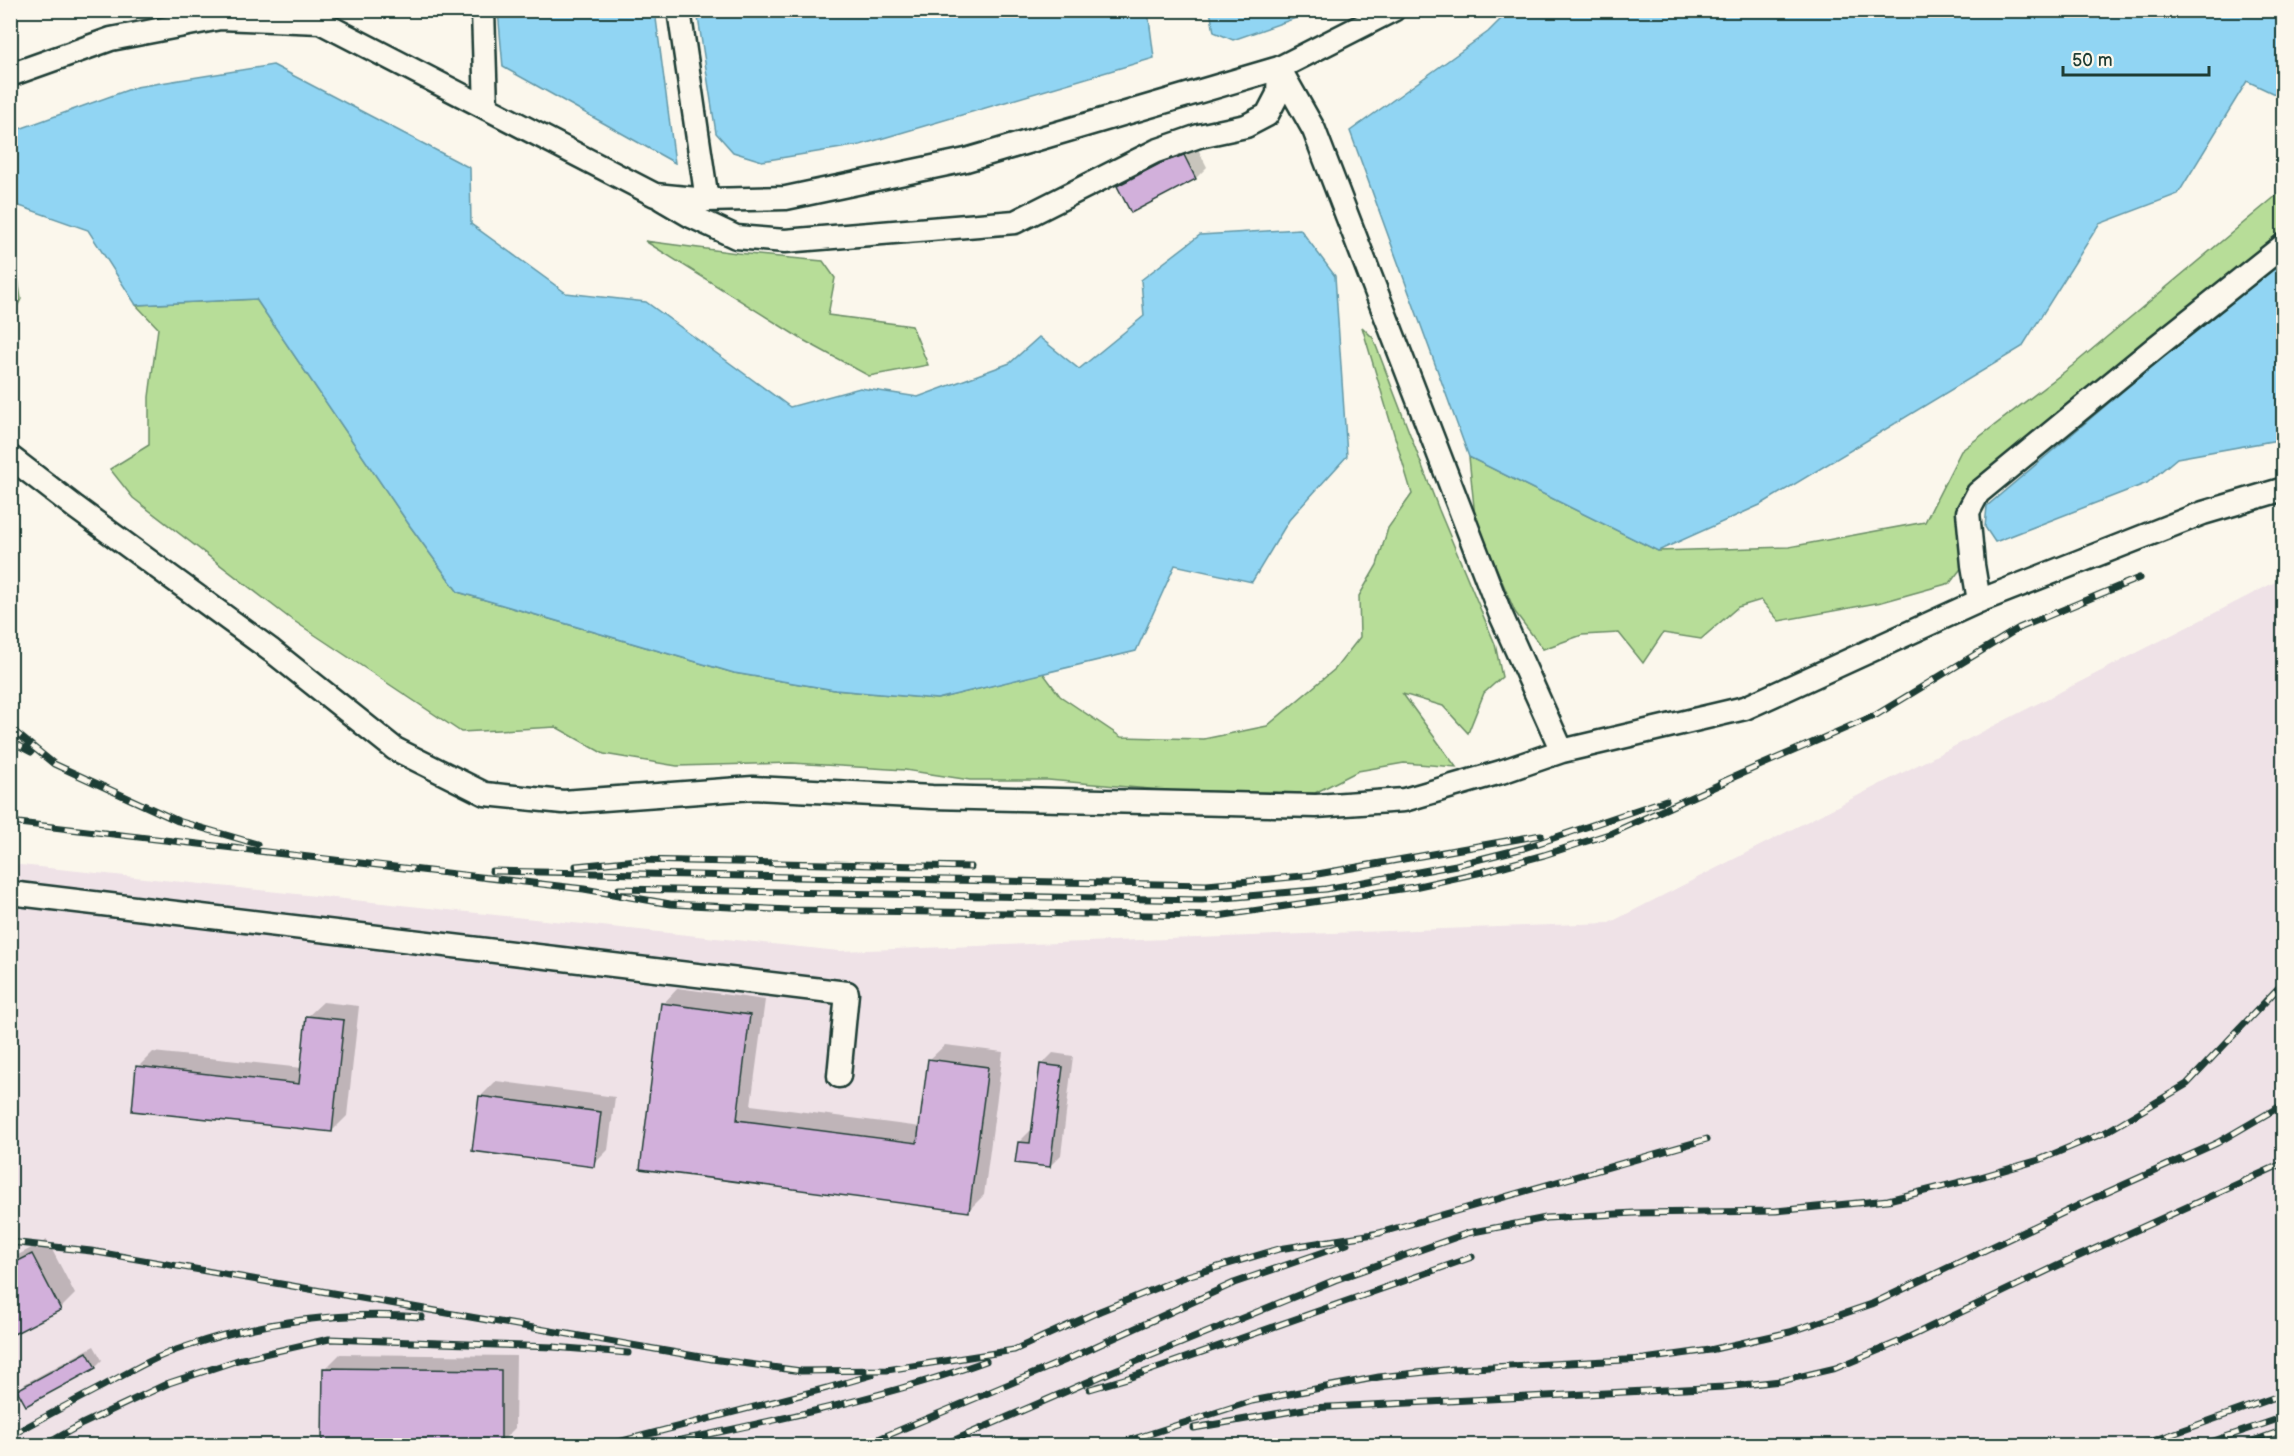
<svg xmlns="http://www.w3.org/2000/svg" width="2294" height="1456" font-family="'Balsamiq Sans',sans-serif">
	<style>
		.built { fill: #efe2e7 }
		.green { fill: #b7dd98; stroke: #6b8d66; stroke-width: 1.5 }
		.water { fill: #91d5f3; stroke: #6398a7; stroke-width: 1.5 }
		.shadow { fill: #0003 }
		.building { fill: #d2b0db; stroke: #1f3d34; stroke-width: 1.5 }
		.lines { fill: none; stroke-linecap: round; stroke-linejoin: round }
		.minor-casing { stroke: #1f3d34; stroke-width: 27 }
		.minor { stroke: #fbf7ec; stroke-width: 22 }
		.rail-casing { stroke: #1f3d34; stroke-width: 7 }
		.rail { stroke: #fbf7ec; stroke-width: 4.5; stroke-dasharray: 14; stroke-linecap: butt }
	</style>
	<rect width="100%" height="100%" fill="#fbf7ec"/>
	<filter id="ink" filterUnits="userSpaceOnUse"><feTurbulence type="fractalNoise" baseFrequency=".0167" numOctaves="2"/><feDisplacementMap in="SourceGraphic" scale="12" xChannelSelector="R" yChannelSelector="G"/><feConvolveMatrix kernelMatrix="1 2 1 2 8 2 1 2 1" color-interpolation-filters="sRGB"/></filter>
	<g filter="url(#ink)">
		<path class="built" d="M 2283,578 L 2283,1445 L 11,1446 L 11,864 L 839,951 L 1609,923 Z"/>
		<path class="green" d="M 2283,190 L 2283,230 L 1966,487 L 1958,514 L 1963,566 L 1950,583 L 1882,602 L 1779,621 L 1761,600 L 1738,607 L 1701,639 L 1663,633 L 1643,663 L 1619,633 L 1582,635 L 1543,649 L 1515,612 L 1475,517 L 1469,457 L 1658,551 L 1789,547 L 1925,522 L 1961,451 L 2072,366 Z
			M 645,241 L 737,253 L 823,261 L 835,278 L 828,315 L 912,326 L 928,365 L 869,376 L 803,340 Z
			M 11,257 L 15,258 L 21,299 L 11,318 Z
			M 256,299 L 410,526 L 458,592 L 734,673 L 835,690 L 937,699 L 1043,673 L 1060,696 L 1121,737 L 1204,739 L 1267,726 L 1335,669 L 1360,637 L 1359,596 L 1377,565 L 1388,528 L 1412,494 L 1362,327 L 1373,338 L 1439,510 L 1495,644 L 1502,677 L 1484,693 L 1468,733 L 1443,706 L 1403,694 L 1456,767 L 1404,763 L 1358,771 L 1315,793 L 1173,791 L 1048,780 L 970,780 L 905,770 L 792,763 L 677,766 L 604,754 L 556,727 L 461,732 L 288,617 L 133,498 L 110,469 L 149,445 L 149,397 L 158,328 L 136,305 Z"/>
		<path class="water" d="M 498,11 L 655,11 L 675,163 L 503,67 Z
			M 697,11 L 1148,11 L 1154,58 L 860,145 L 762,161 L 733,152 L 716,133 Z
			M 1210,11 L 1210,10 L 1316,11 L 1233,40 L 1214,32 Z
			M 1509,11 L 2283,11 L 2283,98 L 2247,81 L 2178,194 L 2099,224 L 2022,347 L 1760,505 L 1658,551 L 1469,457 L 1350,131 L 1488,32 Z
			M 273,65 L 470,168 L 471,224 L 566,293 L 646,302 L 790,407 L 860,388 L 918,397 L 1010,363 L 1039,337 L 1079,369 L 1144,316 L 1141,280 L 1200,235 L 1300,229 L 1335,276 L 1347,456 L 1289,520 L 1252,582 L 1175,565 L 1136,651 L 937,699 L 835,690 L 734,673 L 458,592 L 410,526 L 256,299 L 136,305 L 88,230 L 11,203 L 11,132 L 136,87 Z
			M 2283,262 L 2283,439 L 2177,458 L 2147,483 L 1995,542 L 1985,527 L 1987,506 L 2143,374 Z"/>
		<path class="shadow" d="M 1196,145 L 1207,167 L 1196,178 L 1119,186 L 1130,175 Z
			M 678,988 L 765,1000 L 751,1105 L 921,1127 L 929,1060 L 945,1045 L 1003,1052 L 984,1195 L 969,1210 L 641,1168 L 663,1004 Z
			M 323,1002 L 359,1006 L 347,1116 L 332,1131 L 138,1067 L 153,1052 L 302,1068 L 307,1017 Z
			M 1053,1053 L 1073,1056 L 1061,1155 L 1050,1166 L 1019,1142 L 1030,1131 L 1033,1131 L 1042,1064 Z
			M 496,1081 L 615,1097 L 608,1150 L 593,1165 L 481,1096 Z
			M 10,1240 L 18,1255 L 47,1240 L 75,1294 L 60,1309 L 10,1335 Z
			M 94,1346 L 102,1360 L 95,1367 L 19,1390 L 26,1383 Z
			M 340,1354 L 516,1356 L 515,1428 L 500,1443 L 325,1369 Z"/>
		<path class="building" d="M 1184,155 L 1196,179 L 1131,213 L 1117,186 L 1161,163 Z
			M 661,1003 L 750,1015 L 737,1120 L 917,1143 L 928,1059 L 988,1067 L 969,1212 L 640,1169 Z
			M 306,1016 L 344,1020 L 332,1132 L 132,1111 L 136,1066 L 299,1084 Z
			M 1040,1064 L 1063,1067 L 1050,1167 L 1015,1163 L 1018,1142 L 1030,1143 Z
			M 479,1096 L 601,1112 L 594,1167 L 472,1151 Z
			M 32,1254 L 61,1310 L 10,1336 L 10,1265 Z
			M 87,1352 L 96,1368 L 26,1406 L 17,1390 Z
			M 323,1368 L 501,1370 L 501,1444 L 322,1442 Z"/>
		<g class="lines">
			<g class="minor-casing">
				<path id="minor" d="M 483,10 L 486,108
					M 679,10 L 707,200
					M 1279,68 L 1314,130 L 1500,613 L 1562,751
					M 10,75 L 111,39 L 220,18 L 320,22 L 655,195 L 707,200 L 786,198 L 966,160 L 1279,68 L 1393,10
					M 662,199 L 691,216 L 736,237 L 785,241 L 1015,222 L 1156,151 L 1199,136 L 1246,126 L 1267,115 L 1278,94 L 1279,68
					M 10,457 L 75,507 L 272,651 L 395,749 L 485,794 L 563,802 L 753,788 L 932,797 L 1316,806 L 1404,800 L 1501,772 L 1562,751 L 1745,708 L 1979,601 L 2203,513 L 2284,489
					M 1979,601 L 1973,565 L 1968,512 L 1978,493 L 2156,347 L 2284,245
					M 10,893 L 847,993 L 839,1076"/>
			</g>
			<use href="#minor" class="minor"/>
			<g class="rail-casing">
				<path id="rail" d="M 10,728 L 54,764 L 178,821 L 257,844
					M 10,741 L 31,752
					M 1720,783 L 1876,715 L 2019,628 L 2139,578
					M 10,822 L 584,889 L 670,904 L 789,910 L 1218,916 L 1414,887 L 1482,872 L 1544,855 L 1612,833 L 1727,781
					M 576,866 L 637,860 L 971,867
					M 492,871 L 1207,885 L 1312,875 L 1541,835
					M 619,889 L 1202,900 L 1326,889 L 1456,865 L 1524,848 L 1666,800
					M 1372,1235 L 1707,1139
					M 10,1242 L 91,1251 L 712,1359 L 801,1371 L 887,1370 L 1014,1350 L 1100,1311 L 1187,1276 L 1279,1249 L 1380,1233
					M 1090,1389 L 1131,1377 L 1472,1257
					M 1194,1428 L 1310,1408 L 1724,1387 L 1781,1381 L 1836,1368 L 1901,1341 L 2057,1266 L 2284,1163
					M 10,1436 C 41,1419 72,1402 103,1386 C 129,1372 156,1356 185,1347 C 260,1321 343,1311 422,1317
					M 43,1446 L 82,1424 L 169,1383 L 238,1360 L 329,1339 L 553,1347 L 628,1353
					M 603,1446 L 827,1388 L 872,1375
					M 654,1446 C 766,1422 878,1400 986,1361
					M 862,1446 L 1066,1360 L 1234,1283 L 1347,1244
					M 941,1446 L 1113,1371 L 1335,1280 L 1468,1233 L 1546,1218 L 1635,1213 L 1776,1211 L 1888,1200 L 1977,1178 L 2039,1160 L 2106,1132 L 2187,1084 L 2284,982
					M 1112,1446 L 1252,1401 L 1379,1377 L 1454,1369 L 1644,1359 L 1710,1350 L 1790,1332 L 1872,1304 L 2090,1200 L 2217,1143 L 2284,1104
					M 2139,1446 L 2284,1394
					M 2199,1446 L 2284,1417
					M 2239,1446 L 2284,1430"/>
			</g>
			<use href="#rail" class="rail"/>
		</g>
	</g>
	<rect width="2294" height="1456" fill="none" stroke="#fbf7ec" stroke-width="36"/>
	<rect x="18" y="18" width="2258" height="1420" fill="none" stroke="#1f3d34" stroke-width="2" filter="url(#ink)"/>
	<path d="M2063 66v9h146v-9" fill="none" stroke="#1f3d34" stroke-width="3"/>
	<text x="2072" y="66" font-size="18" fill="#1f3d34" stroke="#fbf7ec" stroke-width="4.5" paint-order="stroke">50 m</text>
</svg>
